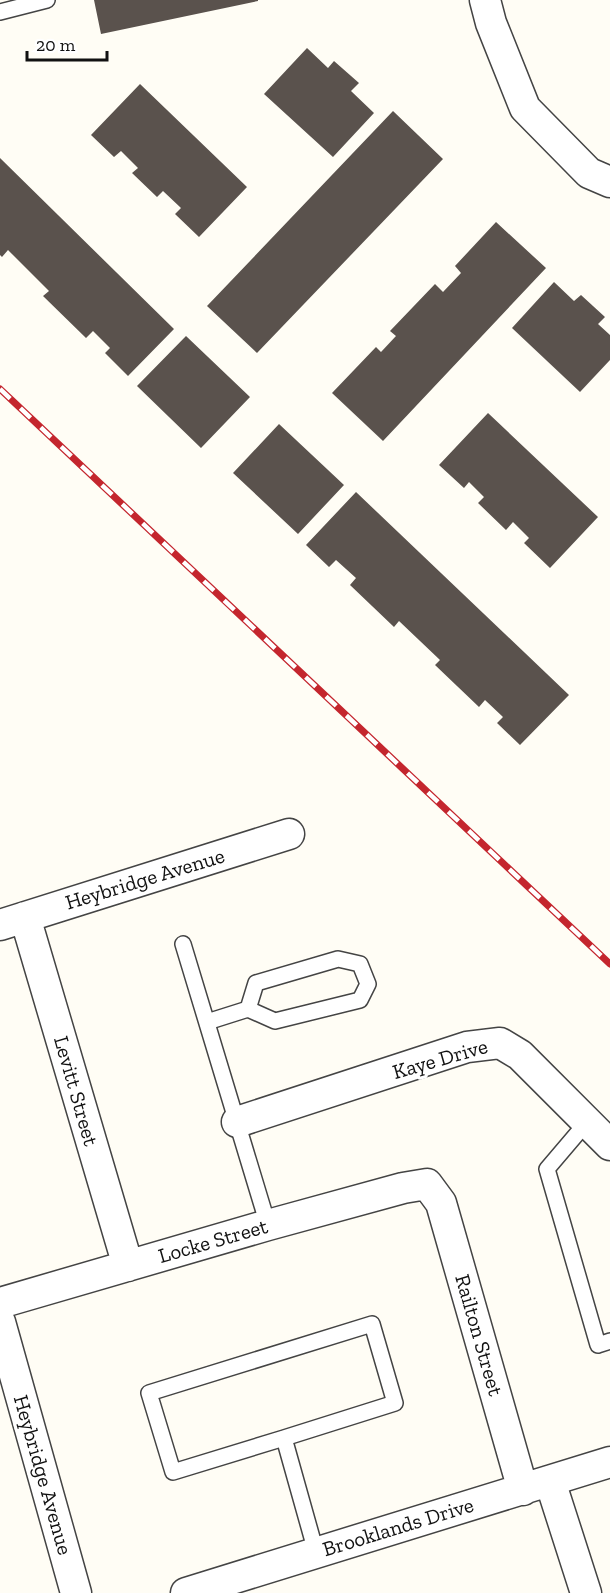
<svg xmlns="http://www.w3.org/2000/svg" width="610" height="1593" font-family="'Zilla Slab',serif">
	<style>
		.building { fill: #5a524d }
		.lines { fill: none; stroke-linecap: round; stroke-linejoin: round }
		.lane-casing { stroke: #444; stroke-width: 18 }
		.street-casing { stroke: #444; stroke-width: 33 }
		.lane { stroke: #fff; stroke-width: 15 }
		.street { stroke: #fff; stroke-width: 30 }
		.rail-casing { stroke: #c4262e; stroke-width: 7 }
		.rail { stroke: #fff; stroke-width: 4.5; stroke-dasharray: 14; stroke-linecap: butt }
		.labels { text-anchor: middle; stroke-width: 6; stroke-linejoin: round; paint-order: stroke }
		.street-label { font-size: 21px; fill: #111; stroke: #fff }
	</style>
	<rect width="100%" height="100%" fill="#fffdf5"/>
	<path class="building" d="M 94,0 L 258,0 L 258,1 L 101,34 Z
		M 307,48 L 328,68 L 334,61 L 359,83 L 351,91 L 374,113 L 333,157 L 264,94 Z
		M 140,84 L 247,187 L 199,237 L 175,214 L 181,208 L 163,191 L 157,197 L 132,173 L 138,168 L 121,151 L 114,157 L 91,135 Z
		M 393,111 L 443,159 L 257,353 L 207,306 Z
		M 0,158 L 174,329 L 128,376 L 105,353 L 110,348 L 93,331 L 86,338 L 43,296 L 49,291 L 8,250 L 2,257 L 0,255 Z
		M 496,222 L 546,268 L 383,441 L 332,393 L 376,347 L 381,352 L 396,336 L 390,331 L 435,284 L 443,292 L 461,273 L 455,266 Z
		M 554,282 L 574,301 L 581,295 L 605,317 L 598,324 L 610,335 L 610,360 L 580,392 L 512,328 Z
		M 186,336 L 250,397 L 201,448 L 137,386 Z
		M 488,413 L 598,517 L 550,568 L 524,543 L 529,538 L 513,522 L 506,530 L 478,503 L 484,497 L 469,482 L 464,488 L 439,465 Z
		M 279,424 L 344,485 L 298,534 L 233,473 Z
		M 356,492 L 569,695 L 520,745 L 497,723 L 503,717 L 485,700 L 479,707 L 435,665 L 440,660 L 399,621 L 394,627 L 350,585 L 356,578 L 336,560 L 329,567 L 306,545 Z"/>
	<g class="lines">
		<g class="lane-casing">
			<path id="lane" d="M 0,12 L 47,0
				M 183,944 L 268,1225
				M 207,1022 L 248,1009 L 275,1021 L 360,1000 L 368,984 L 360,964 L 338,959 L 256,983 L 248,1009
				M 587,1122 L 547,1169 L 598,1345 L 610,1341
				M 284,1438 L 173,1472 L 149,1393 L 372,1324 L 395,1403 L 284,1438 L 316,1552"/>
		</g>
		<g class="street-casing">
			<path id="street" d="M 485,0 L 491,23 L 525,108 L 589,173 L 610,182
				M 25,917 L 128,1266
				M 0,925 L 289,834
				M 237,1122 L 467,1047 L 500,1043 L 520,1055 L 610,1145
				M 0,1303 L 268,1225 L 403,1188 L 427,1184 L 441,1203 L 523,1490
				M 0,1322 L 76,1593
				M 550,1481 L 586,1593
				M 186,1593 L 610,1462"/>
		</g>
		<use href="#lane" class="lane"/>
		<use href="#street" class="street"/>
		<g class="rail-casing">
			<path id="rail" d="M 0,389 L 610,964"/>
		</g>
		<use href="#rail" class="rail"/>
	</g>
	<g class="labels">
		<g class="street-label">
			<text transform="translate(145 879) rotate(-17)" y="7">Heybridge Avenue</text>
			<text transform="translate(440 1059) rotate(-16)" y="7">Kaye Drive</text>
			<text transform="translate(76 1091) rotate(74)" y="7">Levitt Street</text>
			<text transform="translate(213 1241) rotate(-16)" y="7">Locke Street</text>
			<text transform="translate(479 1335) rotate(74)" y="7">Railton Street</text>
			<text transform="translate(43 1475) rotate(74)" y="7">Heybridge Avenue</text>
			<text transform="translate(398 1527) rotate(-17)" y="7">Brooklands Drive</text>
		</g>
	</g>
	<path d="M27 51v9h80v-9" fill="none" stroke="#111111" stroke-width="3"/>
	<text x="36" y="51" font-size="18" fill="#111111" stroke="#ffffff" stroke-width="4.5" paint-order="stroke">20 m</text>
</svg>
